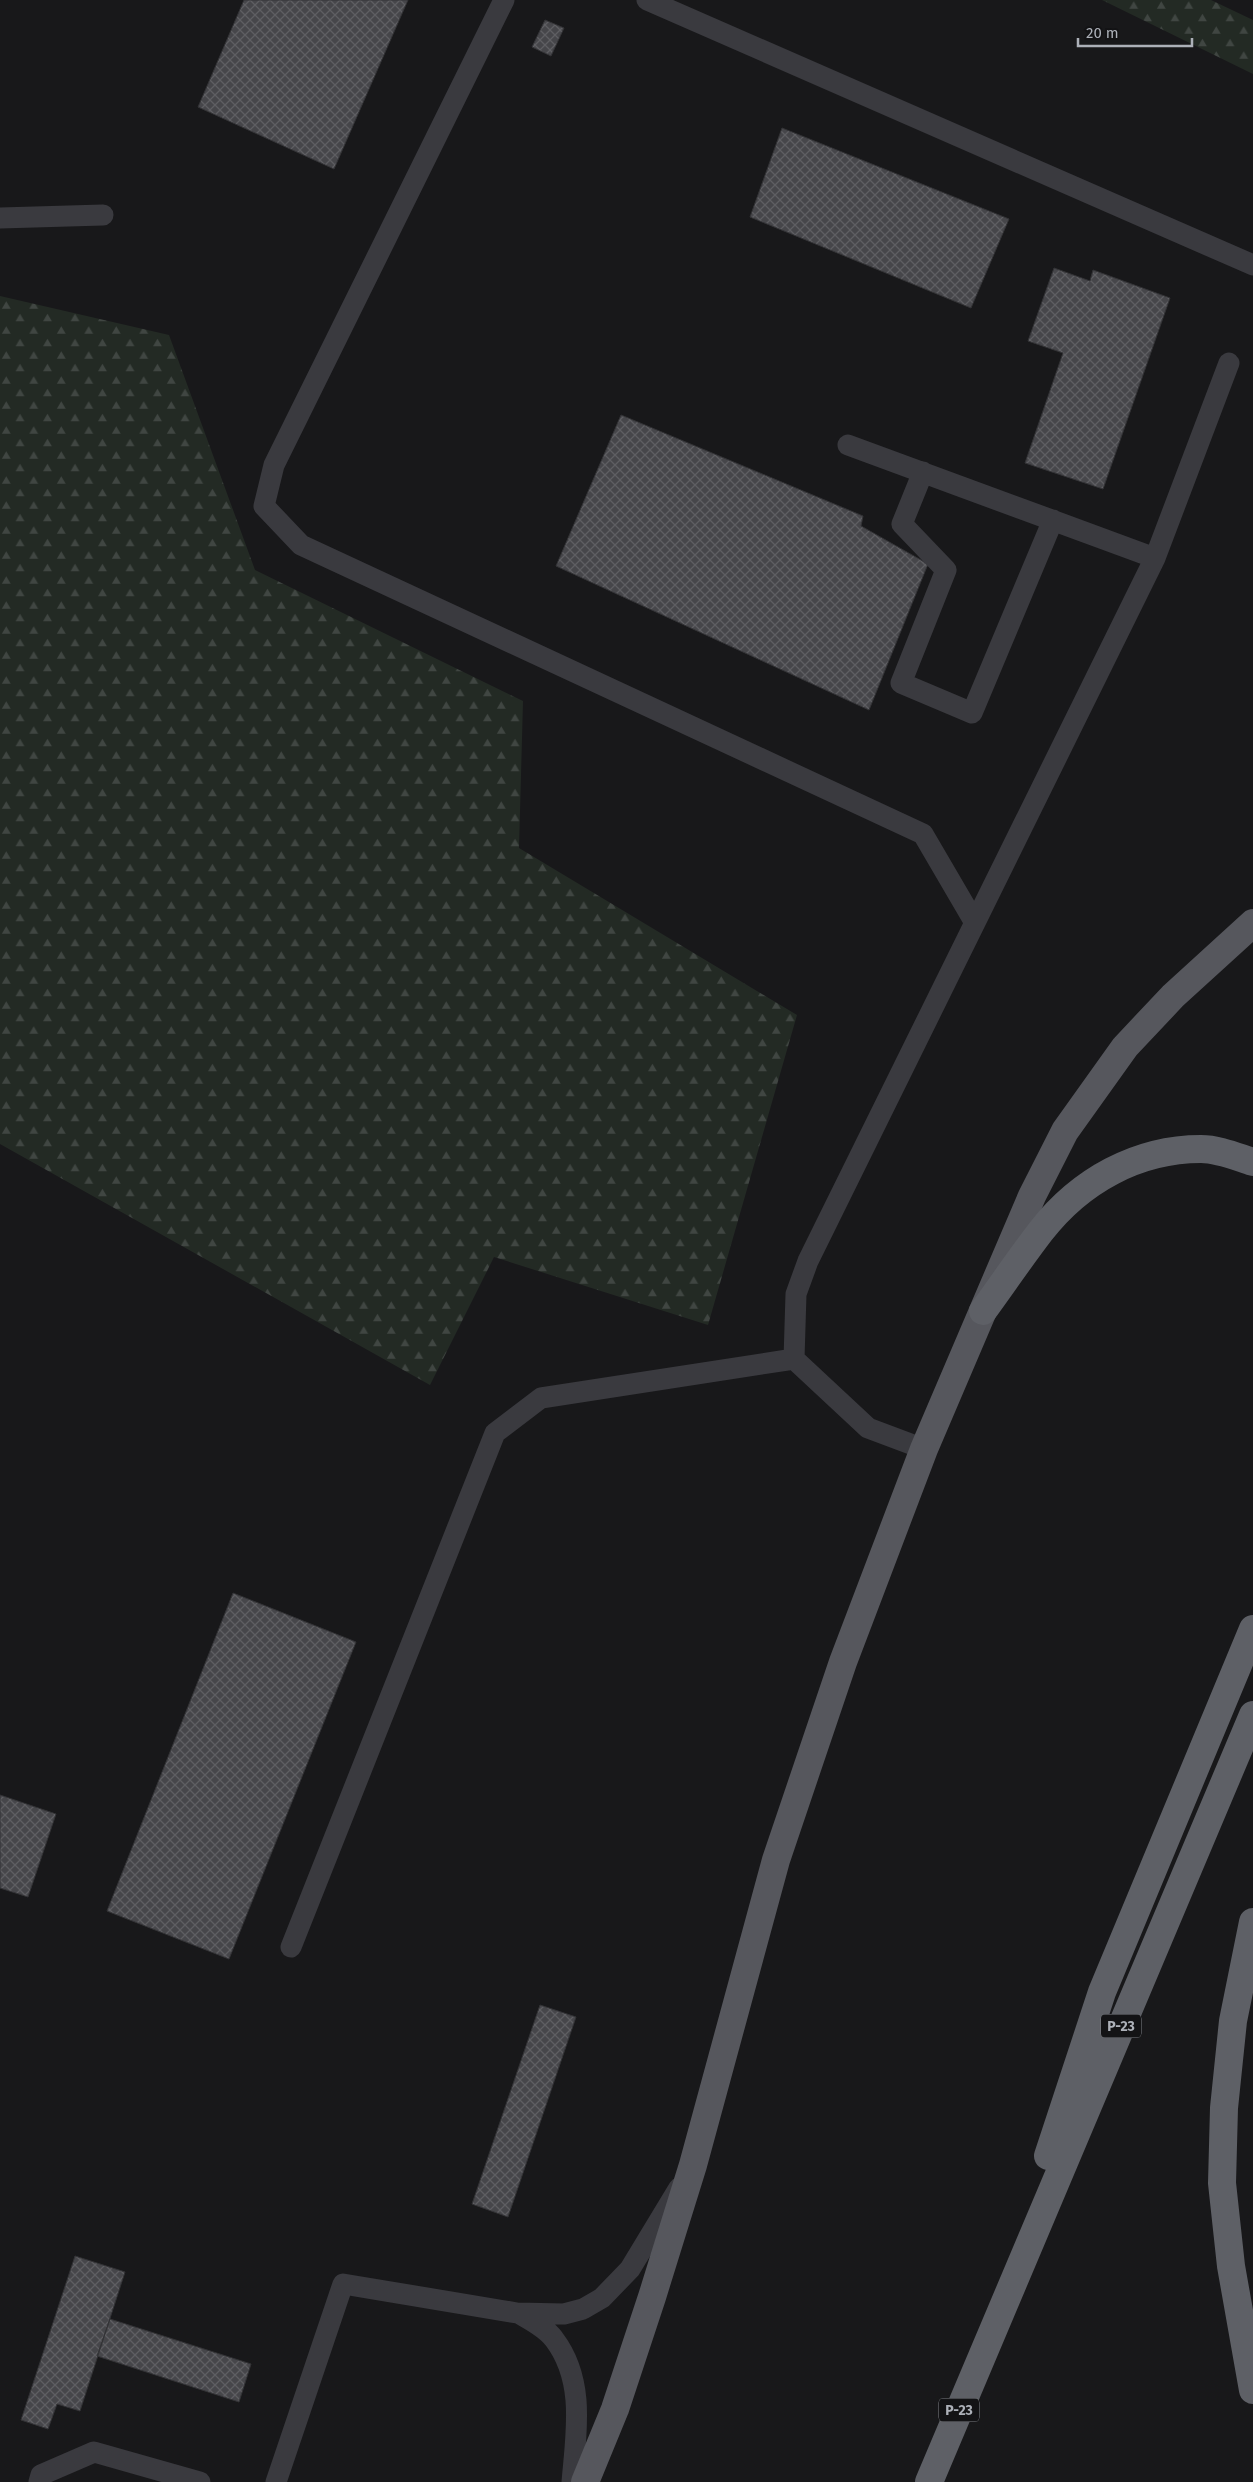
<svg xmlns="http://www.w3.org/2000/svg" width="1253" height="2482" font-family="'Fira Sans',sans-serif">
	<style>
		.forest { fill: url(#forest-firs) }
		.building { fill: url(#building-cross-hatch); stroke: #333336 }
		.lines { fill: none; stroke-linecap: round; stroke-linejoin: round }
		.service { stroke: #3a3a3f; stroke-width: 21 }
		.primary { stroke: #56575d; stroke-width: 28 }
		.trunk { stroke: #5e6066; stroke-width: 28 }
		.labels { text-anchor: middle; stroke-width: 4.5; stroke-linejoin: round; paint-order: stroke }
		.shield { fill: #131315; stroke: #7e8187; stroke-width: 1 }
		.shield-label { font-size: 14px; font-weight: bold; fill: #acb0b8 }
	</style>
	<defs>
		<pattern id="forest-firs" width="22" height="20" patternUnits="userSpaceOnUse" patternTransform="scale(1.25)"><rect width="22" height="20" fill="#232a24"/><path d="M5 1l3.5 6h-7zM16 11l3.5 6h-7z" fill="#404642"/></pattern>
		<pattern id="building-cross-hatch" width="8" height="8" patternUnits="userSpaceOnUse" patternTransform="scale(1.25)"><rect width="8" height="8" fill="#46464a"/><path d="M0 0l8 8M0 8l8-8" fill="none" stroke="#5e5e62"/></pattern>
	</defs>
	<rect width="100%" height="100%" fill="#18181a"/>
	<path class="forest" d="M 1102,0 L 1211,0 L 1253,20 L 1253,74 Z
		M 0,296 L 169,335 L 255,570 L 523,701 L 519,848 L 797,1015 L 708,1325 L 494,1257 L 430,1385 L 0,1144 Z"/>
	<path class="building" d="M 244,0 L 408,0 L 334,169 L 198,107 Z
		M 545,20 L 564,28 L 551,56 L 532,47 Z
		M 782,128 L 1009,219 L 971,308 L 750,217 Z
		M 1054,268 L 1090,281 L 1093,270 L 1170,298 L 1103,489 L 1025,463 L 1063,353 L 1028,341 Z
		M 621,415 L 863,516 L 861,526 L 928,564 L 869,710 L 556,566 Z
		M 233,1593 L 356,1642 L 229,1959 L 107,1911 Z
		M 0,1795 L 56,1814 L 28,1897 L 0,1888 Z
		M 540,2005 L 576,2017 L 508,2217 L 472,2204 Z
		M 75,2256 L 125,2272 L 80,2411 L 57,2404 L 48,2429 L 21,2420 Z
		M 110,2319 L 251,2364 L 239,2402 L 97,2356 Z"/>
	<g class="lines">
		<path class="service" d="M 504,0 L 274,465 L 264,506 L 301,545 L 923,834 L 975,923
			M 647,0 L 1253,265
			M 0,218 L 103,215
			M 848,445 L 1155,558
			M 923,472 L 902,524 L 946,570 L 901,683 L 972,713 L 1053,520
			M 924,1449 L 868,1428 L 794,1359 L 796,1294 L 808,1261 L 1155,558 L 1229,363
			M 291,1947 L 495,1433 L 541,1398 L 794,1359
			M 520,2314 C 532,2321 546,2328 554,2339 C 586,2381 576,2434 572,2482
			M 39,2482 L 41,2475 L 94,2452 L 200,2482
			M 276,2482 L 343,2284 L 517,2313 L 564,2314 L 583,2309 L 602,2298 L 630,2269 L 679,2188"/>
		<path class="primary" d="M 585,2482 L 615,2409 L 652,2297 L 693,2165 L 776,1860 L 843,1662 L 924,1449 L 1032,1196 L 1065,1131 L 1125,1047 L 1173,996 L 1253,923"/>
		<path class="trunk" d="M 983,1311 C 1002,1285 1021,1257 1041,1231 C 1080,1181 1137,1149 1201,1149 C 1219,1149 1237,1157 1253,1162
			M 1253,1922 L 1233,2021 L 1224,2108 L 1222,2183 L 1231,2266 L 1253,2390
			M 1048,2156 L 1102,1992 L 1253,1629
			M 929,2482 L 1253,1715"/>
	</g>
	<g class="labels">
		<g class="shield">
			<rect x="1101" y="2014.5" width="40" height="23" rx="4"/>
			<rect x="939" y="2398.5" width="40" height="23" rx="4"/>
		</g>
		<g class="shield-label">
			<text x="1121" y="2031">Р-23</text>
			<text x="959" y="2415">Р-23</text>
		</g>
	</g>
	<path d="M1078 38v8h114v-8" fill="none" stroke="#acb0b8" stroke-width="2.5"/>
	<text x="1086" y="38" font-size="15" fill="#acb0b8" stroke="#131315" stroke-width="4" paint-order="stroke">20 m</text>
</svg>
